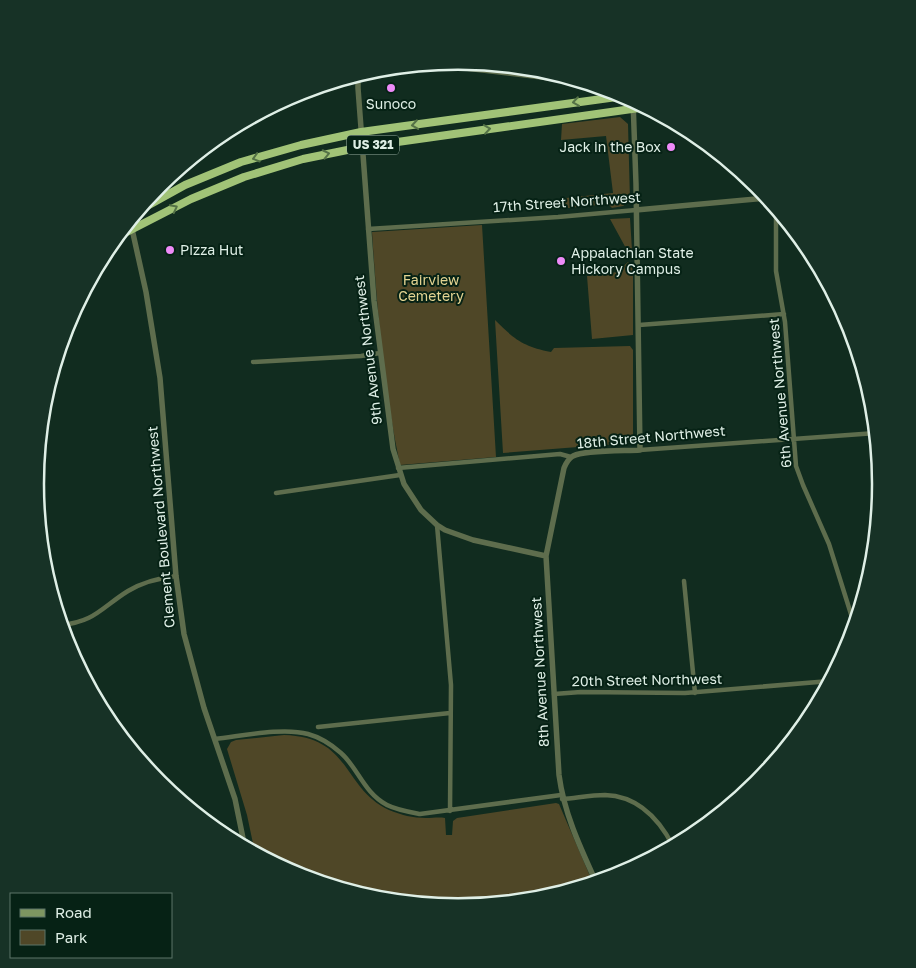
<svg xmlns="http://www.w3.org/2000/svg" width="916" height="968" font-family="'Golos Text',sans-serif">
	<style>
		.green { fill: #4f4727 }
		.lines { fill: none; stroke-linecap: round; stroke-linejoin: round }
		.minor { stroke: #5e6d4d; stroke-width: 4.5 }
		.tertiary { stroke: #5e6d4d; stroke-width: 5.5 }
		.secondary { stroke: #7e9661; stroke-width: 6 }
		.trunk { stroke: #a1c377; stroke-width: 8 }
		.oneway { stroke: #547246 }
		.poi-dot { fill: #ee8bf8; stroke: #062215; stroke-width: 2 }
		.labels { text-anchor: middle; stroke-width: 4; stroke-linejoin: round; paint-order: stroke }
		.shield { fill: #062215; stroke: #9eb2a7; stroke-width: 1 }
		.shield-label { font-size: 12px; font-weight: bold; fill: #dfefe6 }
		.poi-label { font-size: 14px; fill: #dfefe6; stroke: #062215; text-anchor: start }
		.street-label { font-size: 14px; fill: #dfefe6; stroke: #062215 }
		.park-label { font-size: 14px; fill: #e4d492; stroke: #062215 }
		.rim { fill: none; stroke: #dfefe6; stroke-width: 2.5 }
	</style>
	<rect width="100%" height="100%" fill="#112c1f"/>
	<path class="green" d="M 620,117 L 628,124 L 630,201 L 623,206 L 612,208 L 608,204 L 568,208 L 567,206 L 561,206 L 561,201 L 566,198 L 613,193 L 606,136 L 561,140 L 562,124 Z
		M 630,218 L 632,250 L 628,252 L 610,219 Z
		M 482,225 L 496,457 L 400,465 C 384,389 377,310 372,232 Z
		M 628,262 L 633,267 L 633,335 L 592,339 L 587,276 L 617,272 Z
		M 495,320 C 515,340 523,346 551,352 L 554,348 L 630,346 L 633,350 L 633,439 L 629,443 L 503,453 Z
		M 284,735 C 352,737 342,788 389,810 C 401,815 413,818 426,818 C 433,818 439,817 445,818 L 446,835 L 452,835 L 453,821 L 457,818 L 556,803 L 559,804 L 593,883 L 540,899 L 458,907 L 375,899 L 296,875 L 255,853 L 247,815 L 227,749 L 231,742 L 236,740 Z"/>
	<g class="lines">
		<path class="minor" d="M 776,208 L 776,271 L 785,322 L 796,466 L 803,485 L 829,544 L 855,627
			M 368,229 L 558,217 L 636,210
			M 639,325 L 784,314
			M 253,362 L 361,356 L 380,353
			M 640,450 L 876,433
			M 398,468 L 560,454 L 571,457
			M 276,493 L 400,475
			M 437,525 L 451,685 L 450,811
			M 684,581 L 695,693
			M 61,625 C 95,622 102,607 128,591 C 143,582 159,578 176,576
			M 554,694 L 581,692 L 685,693 L 830,681
			M 318,727 L 450,713
			M 215,739 C 242,736 283,727 308,734 C 319,737 332,745 341,753 C 358,768 364,793 387,805 C 397,810 409,812 420,814 L 561,795
			M 562,799 C 576,798 591,795 605,795 C 638,796 659,819 673,846"/>
		<path class="tertiary" d="M 431,64 L 550,78 L 568,78
			M 358,74 L 358,88 L 374,301 L 393,449 L 404,484 L 421,510 L 437,525 L 445,530 L 473,540 L 546,556
			M 636,210 L 768,198
			M 132,229 L 146,292 L 160,378 L 176,576 L 184,634 L 204,708 L 235,799 L 245,848
			M 596,882 C 580,847 564,813 559,775 L 546,556 L 564,468 C 566,463 568,459 573,456 C 584,450 625,451 640,450 L 636,184 L 633,100"/>
		<path class="secondary" d="M 132,229 L 134,216"/>
		<path class="trunk" d="M 138,211 L 185,185 L 241,162 L 301,145 L 361,132 L 624,96
			M 115,238 L 191,199 L 244,177 L 303,159 L 362,147 L 646,107"/>
	</g>
	<defs><path id="oneway-chevron" d="M-2-3.5L2.5 0L-2 3.5" fill="none" stroke-width="1.6" stroke-linecap="round" stroke-linejoin="round" transform="scale(1.25)"/></defs>
	<g class="oneway">
		<use href="#oneway-chevron" transform="translate(576 102) rotate(172)"/>
		<use href="#oneway-chevron" transform="translate(415 125) rotate(172)"/>
		<use href="#oneway-chevron" transform="translate(487 129) rotate(-8)"/>
		<use href="#oneway-chevron" transform="translate(326 154) rotate(-12)"/>
		<use href="#oneway-chevron" transform="translate(256 158) rotate(163)"/>
		<use href="#oneway-chevron" transform="translate(174 208) rotate(-27)"/>
	</g>
	<g class="poi-dot">
		<circle cx="391" cy="88" r="5"/>
		<circle cx="671" cy="147" r="5"/>
		<circle cx="170" cy="250" r="5"/>
		<circle cx="561" cy="261" r="5"/>
	</g>
	<g class="labels">
		<rect class="shield" x="347" y="135.5" width="52" height="19" rx="4"/>
		<g class="shield-label">
			<text x="373" y="149">US 321</text>
		</g>
		<g class="poi-label">
			<text x="391" y="109" text-anchor="middle">Sunoco</text>
			<text x="661" y="152" text-anchor="end">Jack in the Box</text>
			<text x="180" y="255">Pizza Hut</text>
			<text x="571" y="258">Appalachian State<tspan x="571" dy="16">Hickory Campus</tspan></text>
		</g>
		<g class="street-label">
			<text transform="translate(567 202) rotate(-4)" y="5">17th Street Northwest</text>
			<text transform="translate(368 350) rotate(-97)" y="5">9th Avenue Northwest</text>
			<text transform="translate(780 393) rotate(-95)" y="5">6th Avenue Northwest</text>
			<text transform="translate(651 437) rotate(-5)" y="5">18th Street Northwest</text>
			<text transform="translate(161 527) rotate(-95)" y="5">Clement Boulevard Northwest</text>
			<text transform="translate(540 672) rotate(-93)" y="5">8th Avenue Northwest</text>
			<text transform="translate(647 680) rotate(-1)" y="5">20th Street Northwest</text>
		</g>
		<g class="park-label">
			<text x="431" y="285">Fairview<tspan x="431" dy="16">Cemetery</tspan></text>
		</g>
	</g>
	<path d="M0 0H916V968H0ZM44 484a414 414 0 1 1 828 0a414 414 0 1 1-828 0Z" fill="#173226" fill-rule="evenodd"/>
	<path class="rim" d="M44 484a414 414 0 1 1 828 0a414 414 0 1 1-828 0Z"/>
	<rect x="10" y="893" width="162" height="65" fill="#062215" stroke="#5d7469"/>
	<rect x="20" y="909" width="25" height="8" fill="#7e9661" stroke="#5d7469"/>
	<text x="55" y="918" font-size="15" fill="#dfefe6">Road</text>
	<rect x="20" y="930" width="25" height="15" fill="#4f4727" stroke="#5d7469"/>
	<text x="55" y="943" font-size="15" fill="#dfefe6">Park</text>
</svg>
